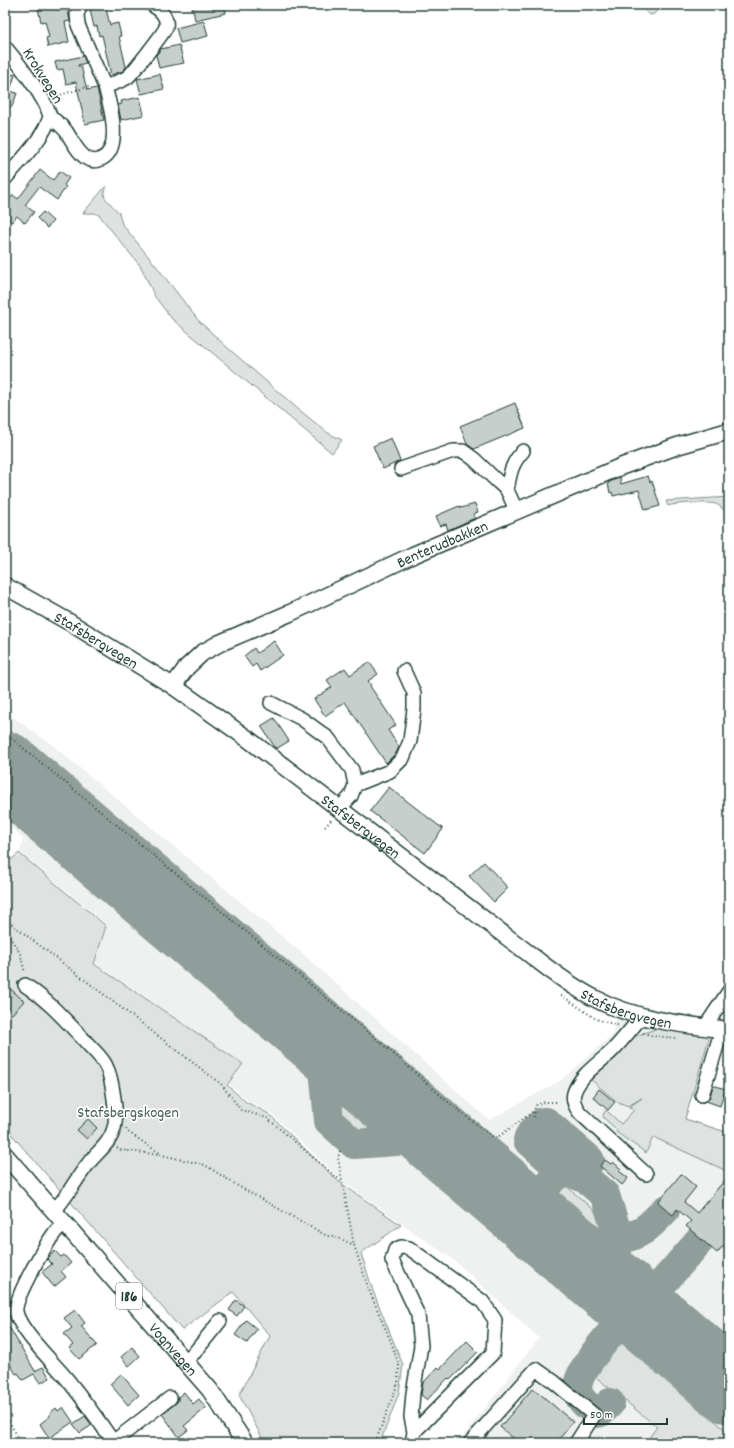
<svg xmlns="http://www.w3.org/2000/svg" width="734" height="1448" font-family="Dekko,sans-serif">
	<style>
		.built { fill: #eef1f0 }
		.green { fill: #dee3e2; stroke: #7e908b }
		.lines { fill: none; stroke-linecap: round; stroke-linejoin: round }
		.taxiway { stroke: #8f9e9a; stroke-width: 30 }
		.runway { stroke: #8f9e9a; stroke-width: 75 }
		.building { fill: #c7cfcc; stroke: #1f3d34 }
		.minor-casing { stroke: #1f3d34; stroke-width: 16 }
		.major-casing { stroke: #1f3d34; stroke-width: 19 }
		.path { stroke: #1f3d34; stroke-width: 2; stroke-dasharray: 1 3; stroke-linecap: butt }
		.minor { stroke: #fff; stroke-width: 13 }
		.major { stroke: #fff; stroke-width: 16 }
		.labels { text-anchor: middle; stroke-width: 3.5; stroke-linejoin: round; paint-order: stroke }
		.shield { fill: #fff; stroke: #627771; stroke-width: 1 }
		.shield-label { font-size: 15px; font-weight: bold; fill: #1f3d34 }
		.street-label { font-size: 16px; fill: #1f3d34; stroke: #fff }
		.park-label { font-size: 16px; fill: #455e57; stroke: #fff }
	</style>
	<rect width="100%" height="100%" fill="#fff"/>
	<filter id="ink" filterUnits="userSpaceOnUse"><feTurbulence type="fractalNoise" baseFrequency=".025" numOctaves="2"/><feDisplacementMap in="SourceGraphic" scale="8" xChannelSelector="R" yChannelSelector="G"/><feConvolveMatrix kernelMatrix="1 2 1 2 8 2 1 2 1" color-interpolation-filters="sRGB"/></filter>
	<g filter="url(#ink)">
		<path class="built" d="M 5,711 L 56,748 L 304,955 L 489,1120 L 560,1081 L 612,1035 L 617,1014 L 712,1034 L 685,1118 L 729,1132 L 729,1443 L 458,1443 L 539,1338 L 455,1261 L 346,1184 L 272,1114 L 248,1101 L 229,1084 L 243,1064 L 95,963 L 107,925 L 20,852 L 23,838 L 5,822 Z"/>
		<path class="green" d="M 638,5 L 663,5 L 654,14 L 650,15 Z
			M 106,186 L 104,194 L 105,198 L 119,213 L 122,224 L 157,267 L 198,320 L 229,349 L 298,409 L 328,433 L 342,440 L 332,453 L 172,319 L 155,297 L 141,267 L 99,215 L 94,213 L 83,213 Z
			M 729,497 L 729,514 C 725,511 720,506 716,504 C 709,502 674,503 668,506 L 666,501 Z
			M 19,853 L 106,926 L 94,964 L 243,1064 L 227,1085 L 246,1102 L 269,1114 L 338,1181 L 401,1225 L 361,1253 L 373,1291 L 403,1365 L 399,1393 L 380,1443 L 265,1443 L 239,1395 L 270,1336 L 233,1292 L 182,1330 L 5,1127 L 5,865 Z
			M 658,1028 L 710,1035 L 685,1119 L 729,1133 L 729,1172 L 653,1137 L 646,1153 L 616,1132 L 617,1130 L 604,1118 L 603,1115 L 606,1110 L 621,1124 L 634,1110 L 629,1107 L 642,1098 L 628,1106 L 616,1101 L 589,1078 L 633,1037 Z
			M 328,1053 L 420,1134 L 362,1139 L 333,1114 Z
			M 564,1184 L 604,1219 L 610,1228 L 613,1266 L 609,1272 L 539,1213 Z
			M 617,1337 L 729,1433 L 729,1443 L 645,1443 L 657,1427 L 591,1373 L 593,1365 Z"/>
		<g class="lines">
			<path class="taxiway" d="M 321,1037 L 329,1121 L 354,1144 L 438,1138
				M 556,1176 L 558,1169 L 556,1165 L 528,1140 C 529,1133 538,1127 543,1122 L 546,1122 L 589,1159 L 590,1161 L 585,1167
				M 519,1208 C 538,1209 543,1185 556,1176 C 559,1173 564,1173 568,1171 L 586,1179 L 605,1195 L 614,1223 L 620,1284 L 626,1299 L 622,1317 L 619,1324 C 607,1338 573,1375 578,1393 C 581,1402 590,1408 597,1413 L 601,1412 L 610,1403
				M 616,1240 C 641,1235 648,1228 665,1210
				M 619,1324 L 622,1320 L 639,1310 L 701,1239"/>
			<path class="runway" d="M 5,769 L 729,1386"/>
		</g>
		<path class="building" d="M 49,5 L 67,5 L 70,21 L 65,22 L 69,42 L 48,47 L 46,38 L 49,37 L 45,21 L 41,22 L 38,8 Z
			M 89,5 L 105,5 L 110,25 L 118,23 L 121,36 L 119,36 L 126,67 L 123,71 L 111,75 L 102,35 L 99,36 L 97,26 L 94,27 Z
			M 192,5 L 224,5 L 226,13 L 195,20 Z
			M 204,21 L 208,36 L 180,43 L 176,28 Z
			M 179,45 L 184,63 L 159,68 L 156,55 L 161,49 Z
			M 83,56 L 86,63 L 78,65 L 78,66 L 81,66 L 87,90 L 97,88 L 104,120 L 85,124 L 76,82 L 66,84 L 63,69 L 57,70 L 55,62 Z
			M 5,72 L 15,75 L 10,91 L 17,93 L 12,107 L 5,105 Z
			M 160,74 L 164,89 L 141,94 L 137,79 Z
			M 140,97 L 144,115 L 121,120 L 118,105 L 122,104 L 121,101 Z
			M 40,170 L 53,180 L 60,171 L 69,178 L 64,185 L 66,187 L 57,200 L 39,187 L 25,205 L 34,212 L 25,223 L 17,216 L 12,222 L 5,216 L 5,205 L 13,195 L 18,199 Z
			M 43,212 L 53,221 L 47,228 L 37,218 Z
			M 515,403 L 525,428 L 474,449 L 467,444 L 460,426 Z
			M 391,438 L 400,461 L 383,469 L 373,446 Z
			M 648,476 L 650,482 L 652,481 L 660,506 L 645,510 L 639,490 L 613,496 L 612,492 L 610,493 L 608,483 L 620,477 L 621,484 Z
			M 475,504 L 478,512 L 473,514 L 475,518 L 448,530 L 446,524 L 440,526 L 436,516 L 459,506 L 461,508 Z
			M 274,641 L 283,655 L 260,671 L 256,664 L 252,667 L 244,656 L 254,648 L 257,653 Z
			M 369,662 L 378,674 L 368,681 L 371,685 L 370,686 L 396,725 L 388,730 L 399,747 L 396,753 L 386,763 L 345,702 L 325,716 L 314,699 L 332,687 L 327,680 L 345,668 L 350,675 Z
			M 274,718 L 289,741 L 276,749 L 261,726 Z
			M 389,787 L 443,829 L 425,853 L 370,811 Z
			M 484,862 L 508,888 L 494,902 L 469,876 Z
			M 5,984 L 24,1001 L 12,1014 L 5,1007 Z
			M 713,1085 L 725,1089 L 720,1106 L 706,1101 L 710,1097 Z
			M 599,1089 L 615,1102 L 608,1110 L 593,1097 Z
			M 88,1119 L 97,1128 L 87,1139 L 77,1130 Z
			M 605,1160 L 611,1164 L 613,1162 L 621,1169 L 619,1171 L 628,1178 L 622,1185 L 600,1166 Z
			M 681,1174 L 696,1187 L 684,1202 L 697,1213 L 729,1175 L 729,1251 L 723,1246 L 717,1253 L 686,1226 L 691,1221 L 677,1209 L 673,1215 L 658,1202 Z
			M 55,1251 L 61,1257 L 64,1255 L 71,1263 L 61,1271 L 66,1277 L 54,1287 L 42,1272 L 52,1264 L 47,1259 Z
			M 236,1300 L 244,1306 L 237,1316 L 229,1310 Z
			M 75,1310 L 85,1323 L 81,1326 L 97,1345 L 79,1359 L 69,1348 L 73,1345 L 64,1334 L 72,1328 L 64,1318 Z
			M 5,1320 L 35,1371 L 43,1367 L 50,1378 L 40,1383 L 34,1374 L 23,1380 L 18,1373 L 16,1374 L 5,1356 Z
			M 246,1320 L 257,1329 L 247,1343 L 235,1335 Z
			M 467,1341 L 478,1352 L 450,1380 L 448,1378 L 427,1400 L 421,1395 L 423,1383 L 438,1367 L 440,1369 Z
			M 132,1347 L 140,1356 L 129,1366 L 121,1357 Z
			M 121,1374 L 139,1395 L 128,1405 L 110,1384 Z
			M 533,1388 L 573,1422 L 556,1443 L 519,1443 L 500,1427 Z
			M 184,1392 L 193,1404 L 199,1399 L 206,1408 L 184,1426 L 188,1430 L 179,1437 L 162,1414 L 175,1404 L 178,1401 L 178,1397 Z
			M 63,1407 L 73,1422 L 49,1438 L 40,1424 L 50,1416 L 49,1414 L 56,1408 L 58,1411 Z
			M 85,1416 L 92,1425 L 80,1433 L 73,1424 Z"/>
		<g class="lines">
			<g class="minor-casing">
				<path id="minor" d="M 81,5 L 77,14 L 78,25 L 105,87 C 112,84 121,81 128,77 C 133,72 164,33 166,27 C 168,17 160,9 152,5
					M 5,47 C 17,61 47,100 50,117 C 56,121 61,125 66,131 C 72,140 77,152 86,158 C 91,161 96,162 101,159 C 123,149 110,104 105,87
					M 5,179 C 20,161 43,139 50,117
					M 401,469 L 453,451 L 463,451 L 474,459 L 498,482 L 507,490 L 517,512
					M 507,490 C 510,474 511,464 523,451
					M 271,703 L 302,719 L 328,738 L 352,770 L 355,785 L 351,796 L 339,809
					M 355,785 L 390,771 L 403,758 L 410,741 L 414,709 L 414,693 L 404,671
					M 25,985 C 49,1001 67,1022 87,1043 C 93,1050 102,1057 106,1066 C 112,1077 118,1116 114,1128 C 110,1144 97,1152 88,1164 C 76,1179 67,1197 54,1211
					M 642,1016 C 632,1028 622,1041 611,1052 C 599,1063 579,1076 574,1093 C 572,1100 576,1108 580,1113 L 646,1174
					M 705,1027 L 729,991
					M 702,1095 L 722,1029
					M 65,1223 C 62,1226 59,1228 56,1231 C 46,1244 14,1298 16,1312 C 20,1331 54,1363 67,1379 C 84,1400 99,1421 114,1443
					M 185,1361 L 195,1352 L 220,1321
					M 113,1442 L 170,1398
					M 412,1443 L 414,1432 L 411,1417 L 413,1393 L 421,1346 L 418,1315 L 392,1260 L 395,1250 L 401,1247 L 409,1248 L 482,1301 L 495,1320 L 493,1353 L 414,1432
					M 470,1443 L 536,1369 L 553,1381 L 594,1415 L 576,1443"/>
			</g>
			<g class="major-casing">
				<g id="major">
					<path id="s1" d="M 5,586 L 69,622 L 173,686 L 248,739 L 545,966 C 561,978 578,990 596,999 C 636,1020 685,1025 729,1030"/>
					<path id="s2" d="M 173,686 L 187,667 L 202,653 L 220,643 L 290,613 L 413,555 L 620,467 L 680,445 L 729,431"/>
					<path id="s3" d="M 5,1155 L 210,1390 L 245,1443"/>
				</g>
			</g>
			<path class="path" d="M 53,97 L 91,86
				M 5,733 L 385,1046 L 447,1101 L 493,1137 L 498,1137 L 534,1111
				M 325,827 L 332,819
				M 5,919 L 221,1084 L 241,1110 L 267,1118 L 342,1182
				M 5,930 L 20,953 L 25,973
				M 561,995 L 596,1019 L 620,1026
				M 643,1033 L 654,1036 L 676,1038
				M 534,1117 L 535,1106 C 543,1101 548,1102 557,1102
				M 126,1129 L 128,1132 L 161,1154
				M 5,1135 L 12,1143
				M 117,1148 L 120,1150 L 162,1155 L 205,1165 L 238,1186 L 327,1236 L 333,1236 L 354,1245
				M 340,1151 L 338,1158 L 354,1245 L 369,1290 L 391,1342 L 399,1365 L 398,1383 L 375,1443
				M 5,1414 L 21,1443"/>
			<use href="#minor" class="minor"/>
			<use href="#major" class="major"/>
		</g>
	</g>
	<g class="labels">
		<rect class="shield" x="116" y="1283" width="26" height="26" rx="3"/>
		<g class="shield-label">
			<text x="129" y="1301">186</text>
		</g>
		<g class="street-label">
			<text transform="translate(44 75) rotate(58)" y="6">Krokvegen</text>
			<text dy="6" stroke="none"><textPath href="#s2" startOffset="308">Benterudbakken</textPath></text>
			<text dy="6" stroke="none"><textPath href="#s1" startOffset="106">Stafsbergvegen</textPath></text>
			<text dy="6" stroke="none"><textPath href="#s1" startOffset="430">Stafsbergvegen</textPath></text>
			<text dy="6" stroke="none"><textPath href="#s1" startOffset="754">Stafsbergvegen</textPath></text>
			<text dy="6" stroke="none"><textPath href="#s3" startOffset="257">Vognvegen</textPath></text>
		</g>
		<g class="park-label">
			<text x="128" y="1117">Stafsbergskogen</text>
		</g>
	</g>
	<rect width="734" height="1448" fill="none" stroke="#fff" stroke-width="20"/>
	<rect x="10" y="10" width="714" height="1428" fill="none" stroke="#1f3d34" stroke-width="1.5" filter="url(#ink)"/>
	<path d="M584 1418v6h83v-6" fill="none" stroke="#1f3d34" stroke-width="2"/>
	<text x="590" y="1418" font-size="12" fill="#1f3d34" stroke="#ffffff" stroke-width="3" paint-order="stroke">50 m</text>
</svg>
